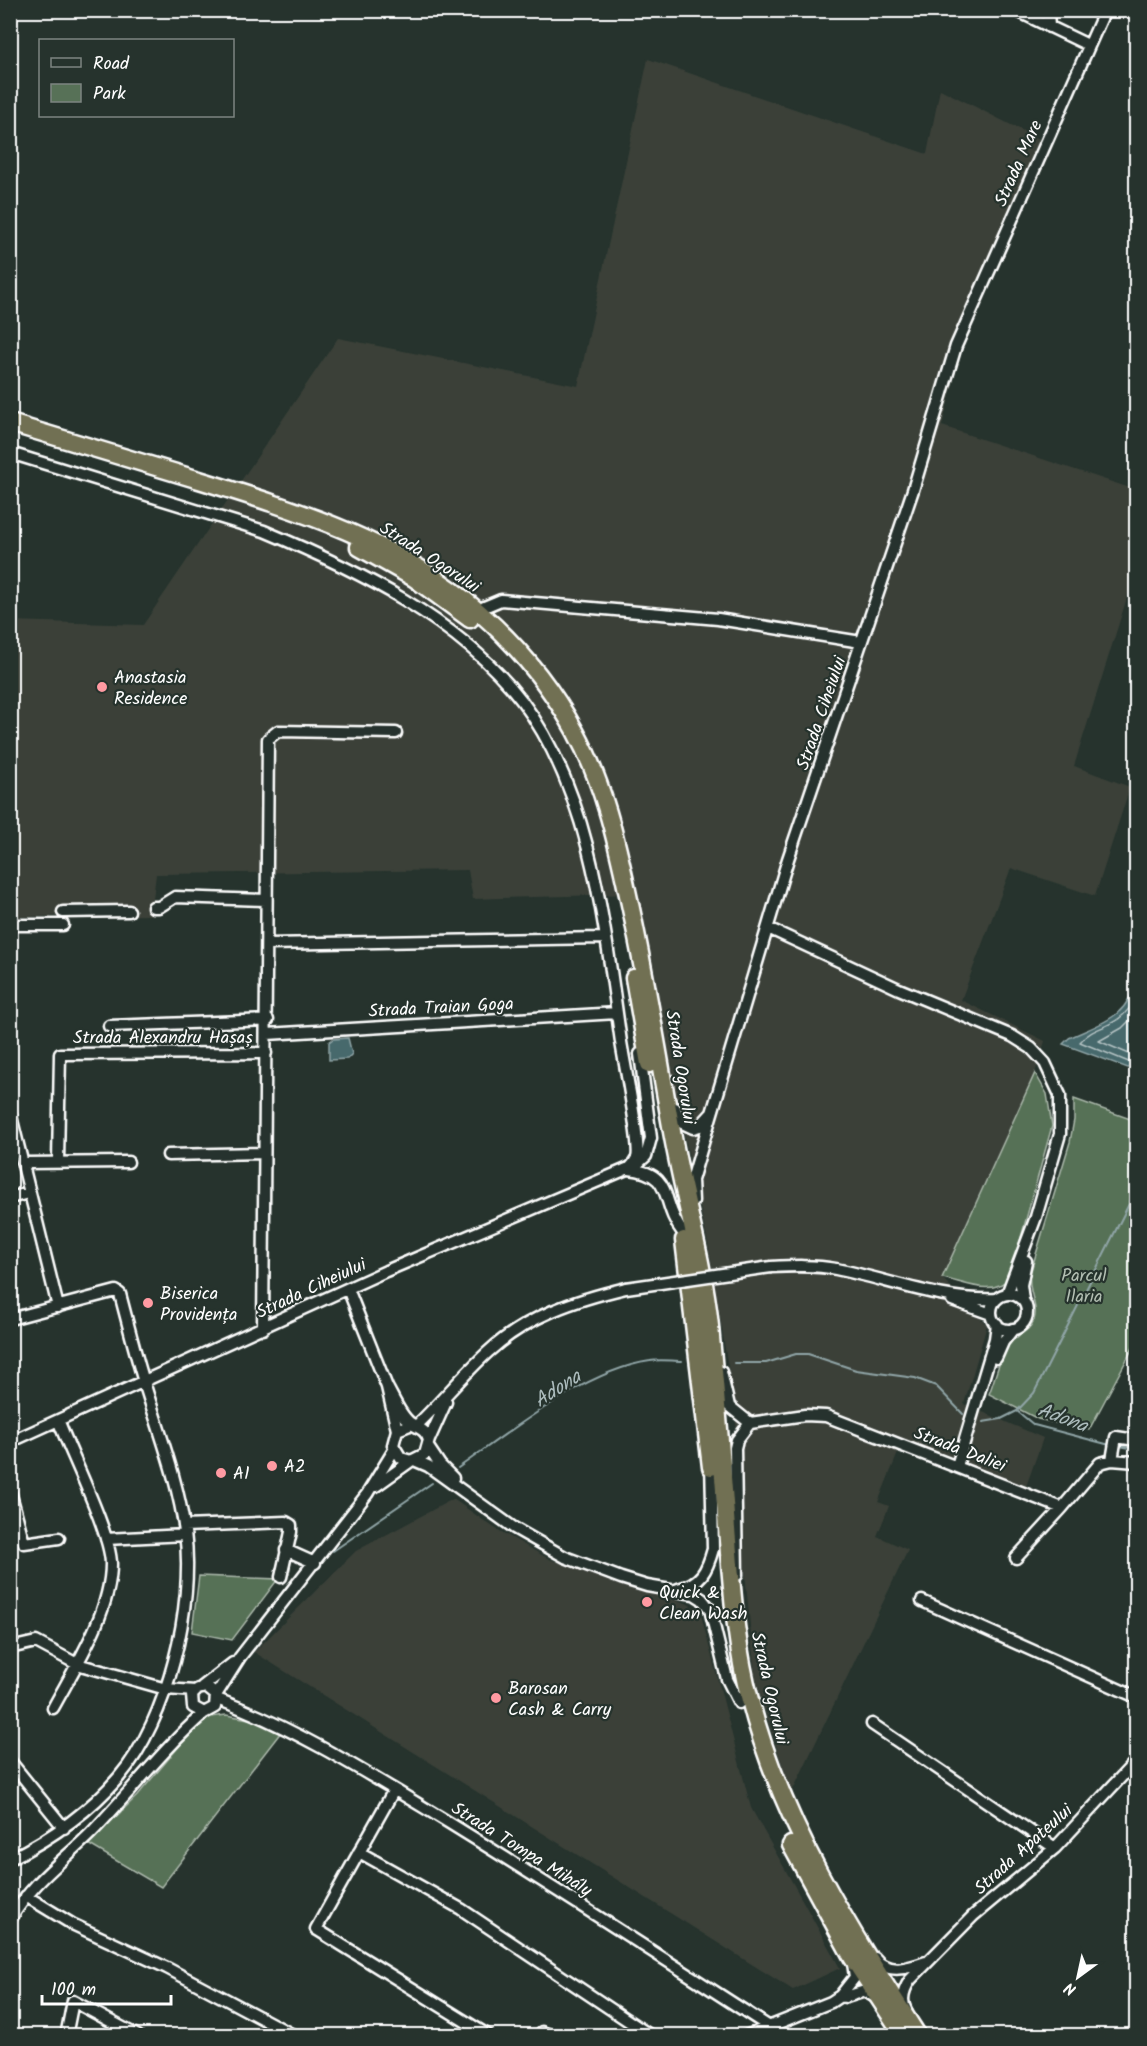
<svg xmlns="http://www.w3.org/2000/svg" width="1147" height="2046" font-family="Kalam,sans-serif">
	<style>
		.built { fill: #3b4139 }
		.green { fill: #577157; stroke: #abb8ab; stroke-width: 1.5 }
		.water { fill: #46696c; stroke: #90a5a7; stroke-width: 1.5 }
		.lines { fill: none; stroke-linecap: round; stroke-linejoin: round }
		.shore { stroke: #b5c3c4; stroke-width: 1.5 }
		.stream { stroke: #90a5a7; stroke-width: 2 }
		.minor-casing { stroke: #fff; stroke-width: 15 }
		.highway-casing { stroke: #fff; stroke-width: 21 }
		.minor { stroke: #26332d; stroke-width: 10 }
		.highway { stroke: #716f52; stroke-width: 16 }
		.minor-bridge-casing { stroke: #fff; stroke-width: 15; stroke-linecap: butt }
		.minor-bridge { stroke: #26332d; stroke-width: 10 }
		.poi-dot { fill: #ff9aa2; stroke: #26332d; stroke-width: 2 }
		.labels { text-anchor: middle; stroke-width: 4.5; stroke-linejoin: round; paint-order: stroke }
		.street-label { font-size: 18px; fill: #fff; stroke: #26332d }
		.poi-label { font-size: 18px; fill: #fff; stroke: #26332d; text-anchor: start }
		.park-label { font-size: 18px; fill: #b3bfb3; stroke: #26332d }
		.water-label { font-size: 20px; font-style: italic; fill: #acbcbd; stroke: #26332d }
	</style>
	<rect width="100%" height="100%" fill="#26332d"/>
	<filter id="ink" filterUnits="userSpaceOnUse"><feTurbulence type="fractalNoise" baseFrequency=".0167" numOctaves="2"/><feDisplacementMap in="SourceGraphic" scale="12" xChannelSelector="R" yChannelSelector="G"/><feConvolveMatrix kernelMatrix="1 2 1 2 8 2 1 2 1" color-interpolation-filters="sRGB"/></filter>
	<g filter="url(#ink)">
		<path class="built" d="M 648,59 L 927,154 L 940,89 L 1053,146 L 990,287 L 966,333 L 942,426 L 1136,490 L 1136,569 L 1074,766 L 1130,787 L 1095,896 L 1011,868 L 961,1000 L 1045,1041 L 1035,1073 L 942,1278 L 987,1325 L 964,1404 L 1043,1438 L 1022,1498 L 900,1448 L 878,1502 L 889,1506 L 877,1536 L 908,1550 L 791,1794 L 755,1678 L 743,1551 L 741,1461 L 730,1379 L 708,1244 L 632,894 L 473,899 L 468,870 L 156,874 L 151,915 L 11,917 L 11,621 L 143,625 L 338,338 L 578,386 Z
			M 453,1499 L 493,1527 L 549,1559 L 686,1603 L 700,1611 L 751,1808 L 840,1968 L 793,1990 L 254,1652 L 356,1551 Z"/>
		<path class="green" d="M 1035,1073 L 1047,1094 L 1052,1126 L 1010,1277 C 993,1298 964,1282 942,1278 Z
			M 1074,1099 L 1136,1121 L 1136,1342 L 1089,1430 L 1038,1419 L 989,1394 C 995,1379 999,1359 1008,1346 C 1015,1335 1029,1333 1034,1320 C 1039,1305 1027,1292 1030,1274 L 1070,1142 L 1074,1120 Z
			M 199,1576 L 278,1579 L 232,1640 L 192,1632 Z
			M 226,1715 L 249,1719 L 281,1732 L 161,1887 L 88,1844 L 137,1796 L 198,1724 L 211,1717 Z"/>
		<path class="water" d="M 1136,978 L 1136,1071 L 1063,1044 L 1069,1038 C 1101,1023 1129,1018 1136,978 Z
			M 348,1038 L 352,1054 L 347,1059 L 329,1060 L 329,1042 L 333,1039 Z"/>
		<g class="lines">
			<path class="shore" d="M 1136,998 C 1117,1032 1097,1022 1080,1042 L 1136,1065
				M 1136,1014 L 1122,1028 L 1099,1041 L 1136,1057"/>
			<path class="stream" d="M 734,1363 L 766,1363 L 796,1354 L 808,1354 L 856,1370 L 915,1378 L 936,1386 L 963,1414
				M 1017,1411 L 1034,1393 L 1136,1190
				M 983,1422 L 1001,1419 L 1017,1411 L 1034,1425 L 1110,1445
				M 1119,1446 L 1136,1449
				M 458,1468 C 511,1431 586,1370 650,1361 C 660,1359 672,1361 682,1361
				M 333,1551 L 432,1483"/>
			<g class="minor-casing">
				<path id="minor" d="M 1015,10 L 1088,45
					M 1048,10 L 1049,27
					M 10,453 L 264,531 C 357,570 459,619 522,701 C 592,794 605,930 621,1042 C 624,1061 641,1146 637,1158 C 635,1162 632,1166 629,1169
					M 477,610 L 501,600 L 718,619 L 861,642
					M 153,907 L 159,907 L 175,897 L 266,900
					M 63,912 L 129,911
					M 10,925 L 63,925
					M 768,928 L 899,989 L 1012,1036 L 1031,1048 L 1045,1063 L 1060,1095 L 1060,1134 L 1036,1217 L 1007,1294
					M 268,944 L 605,938
					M 109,1026 L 268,1020
					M 267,1034 L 617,1013
					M 675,1108 L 680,1122 L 693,1128 L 700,1126 L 711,1114
					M 10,1112 L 58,1307
					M 168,1155 L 263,1153
					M 58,1162 L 60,1054 L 266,1053
					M 23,1163 L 128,1162
					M 629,1169 C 676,1174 659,1202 683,1233
					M 10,1198 L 28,1193
					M 693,1201 L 692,1180 L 788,859 L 913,490 L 956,346 L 1105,10
					M 771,1267 C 792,1266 815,1265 836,1269 C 888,1279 943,1302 997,1299
					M 348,1289 L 387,1387 L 397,1430
					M991 1312a18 18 0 1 1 36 0a18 18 0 1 1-36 0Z
					M 952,1300 L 991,1314
					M 1023,1300 L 1021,1285 L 1026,1261
					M 10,1319 L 116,1291 L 120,1294 C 128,1324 135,1353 144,1382 C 159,1432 178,1480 185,1532 C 195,1605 168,1720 119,1777 C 89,1812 52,1838 10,1859
					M 263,1329 L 268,739 L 278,731 L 396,733
					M 996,1358 L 1003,1342 L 1013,1329
					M 721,1372 L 729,1406 L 750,1423 L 805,1415 L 826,1416 L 1062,1508 L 1100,1463 L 1112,1460 L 1136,1462
					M 387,1387 C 393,1397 401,1418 412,1424 C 420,1429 425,1429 429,1440 L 425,1454 L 411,1461 L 401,1458 L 393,1445 L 397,1430 L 412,1424
					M 417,1425 C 441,1402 463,1375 488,1352 C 527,1316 575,1300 626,1288
					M 429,1440 L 446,1402
					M 10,1442 L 386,1271 L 636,1165 L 646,1156 L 651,1138 L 640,1054
					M 428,1447 L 440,1465 L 453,1478
					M 414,1460 L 428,1466 L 514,1528 L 565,1557 L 621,1578 L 647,1586 L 694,1594 L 702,1599 L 710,1609 L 727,1679 L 739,1703
					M 1112,1460 L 1116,1437 L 1136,1440
					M 957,1466 L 995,1339 L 997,1324
					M 376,1486 L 411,1461
					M 10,1491 L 24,1543 L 59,1538
					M 184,1526 L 286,1522 L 291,1525 L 291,1532 L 281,1577
					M 106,1539 L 185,1535
					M 286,1550 L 315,1563
					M 1016,1558 L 1062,1508
					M 737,1575 L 735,1448 L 737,1440 L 750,1423
					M 678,1589 C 701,1583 707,1571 713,1549 L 711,1461
					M 922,1601 L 1136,1697
					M 10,1648 L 36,1642 L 77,1664 L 166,1689 L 195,1691
					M 202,1687 L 233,1663
					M 216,1695 L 206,1687 L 198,1689 L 192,1695 L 193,1707 L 204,1713 L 215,1707 L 216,1695 L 240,1657 L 367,1494 L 394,1450
					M 217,1699 C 295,1728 367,1773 438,1816 C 549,1884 658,1955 768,2026
					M 53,1708 C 75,1667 111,1612 111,1564 C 111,1534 71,1454 59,1422
					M 872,1724 L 1055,1848
					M 10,1761 L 64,1828
					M 394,1790 L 316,1929 L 489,2036
					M 359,1852 L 461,1909 L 651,2036
					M 26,1896 L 72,1924 L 167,1968 L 295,2036
					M 10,1920 C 35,1879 60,1864 91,1833 C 130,1793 163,1749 204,1713
					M 875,1958 C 887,1975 909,1968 926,1962
					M 840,1996 L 846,1997 L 865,1991 L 875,1997
					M 906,2010 C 900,2000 904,1989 910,1980 L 973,1916 L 1055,1848 L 1136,1761
					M 66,2036 L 73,2001 L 138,2036
					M 540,2036 L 542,2032 L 554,2036
					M 746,2036 L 831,2002 L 840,1996 L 855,1977 L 853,1963"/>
			</g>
			<g class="highway-casing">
				<path id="highway" d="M 10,423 C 72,442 134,460 196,479 C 297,510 399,541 479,612 C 517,645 551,687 575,731 C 603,782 616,839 628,895 C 645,971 657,1048 671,1126 C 682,1192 703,1258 710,1326 C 716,1393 722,1461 727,1529 C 732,1586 735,1644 750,1700 C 782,1824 849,1929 918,2036
					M 359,547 L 414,578 L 470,619
					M 634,978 L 649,1064
					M 684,1240 L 711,1467
					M 791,1845 L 852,1957 L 904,2036"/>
			</g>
			<use href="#minor" class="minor"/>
			<use href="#highway" class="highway"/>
			<g class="minor-bridge-casing">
				<path id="minor-bridge" d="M 626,1288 L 771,1267"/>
			</g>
			<use href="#minor-bridge" class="minor-bridge"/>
		</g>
	</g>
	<g class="poi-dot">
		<circle cx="102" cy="687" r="6"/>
		<circle cx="148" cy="1303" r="6"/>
		<circle cx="272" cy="1466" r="6"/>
		<circle cx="221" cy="1473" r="6"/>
		<circle cx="647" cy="1602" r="6"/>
		<circle cx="496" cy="1698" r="6"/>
	</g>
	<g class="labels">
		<g class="street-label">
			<text transform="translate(1018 163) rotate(-66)" y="6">Strada Mare</text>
			<text transform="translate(430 557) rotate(33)" y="6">Strada Ogorului</text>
			<text transform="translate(821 713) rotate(-71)" y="6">Strada Ciheiului</text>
			<text transform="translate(441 1007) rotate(-3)" y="6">Strada Traian Goga</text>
			<text x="163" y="1043">Strada Alexandru Hașaș</text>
			<text transform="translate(681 1067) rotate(81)" y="6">Strada Ogorului</text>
			<text transform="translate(311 1288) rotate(-25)" y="6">Strada Ciheiului</text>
			<text transform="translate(960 1449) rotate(21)" y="6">Strada Daliei</text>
			<text transform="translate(770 1688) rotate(77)" y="6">Strada Ogorului</text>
			<text transform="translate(522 1849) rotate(32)" y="6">Strada Tompa Mihály</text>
			<text transform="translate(1023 1849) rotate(-42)" y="6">Strada Apateului</text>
		</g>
		<g class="poi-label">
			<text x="114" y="683">Anastasia<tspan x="114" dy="21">Residence</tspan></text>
			<text x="160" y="1299">Biserica<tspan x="160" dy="21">Providența</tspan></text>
			<text x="284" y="1472">A2</text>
			<text x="233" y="1479">A1</text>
			<text x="659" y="1598">Quick &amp;<tspan x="659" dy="21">Clean Wash</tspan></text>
			<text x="508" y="1694">Barosan<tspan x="508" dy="21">Cash &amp; Carry</tspan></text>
		</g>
		<g class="park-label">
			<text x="1084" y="1281">Parcul<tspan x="1084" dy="21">Ilaria</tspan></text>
		</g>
		<g class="water-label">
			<text transform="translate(557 1388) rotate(-33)" y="7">Adona</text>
			<text transform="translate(1063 1417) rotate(20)" y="7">Adona</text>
		</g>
	</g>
	<rect width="1147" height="2046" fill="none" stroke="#26332d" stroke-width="36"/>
	<rect x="18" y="18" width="1111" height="2010" fill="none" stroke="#fff" stroke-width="2" filter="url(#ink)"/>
	<rect x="39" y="39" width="195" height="78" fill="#26332d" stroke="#7d8581" stroke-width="1.5"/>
	<rect x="51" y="58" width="30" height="9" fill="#26332d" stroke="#7d8581" stroke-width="1.5"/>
	<text x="93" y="69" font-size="18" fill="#ffffff">Road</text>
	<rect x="51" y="84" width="30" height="18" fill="#577157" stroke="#7d8581" stroke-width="1.5"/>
	<text x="93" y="99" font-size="18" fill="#ffffff">Park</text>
	<g transform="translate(1078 1977) rotate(213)" stroke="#26332d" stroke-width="4.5" paint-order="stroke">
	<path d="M0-4.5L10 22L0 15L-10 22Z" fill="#ffffff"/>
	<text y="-9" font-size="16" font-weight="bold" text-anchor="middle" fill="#ffffff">N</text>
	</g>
	<path d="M42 1995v9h129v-9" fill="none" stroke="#ffffff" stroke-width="3"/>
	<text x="51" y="1995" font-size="18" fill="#ffffff" stroke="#26332d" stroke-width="4.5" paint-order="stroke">100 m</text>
</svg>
